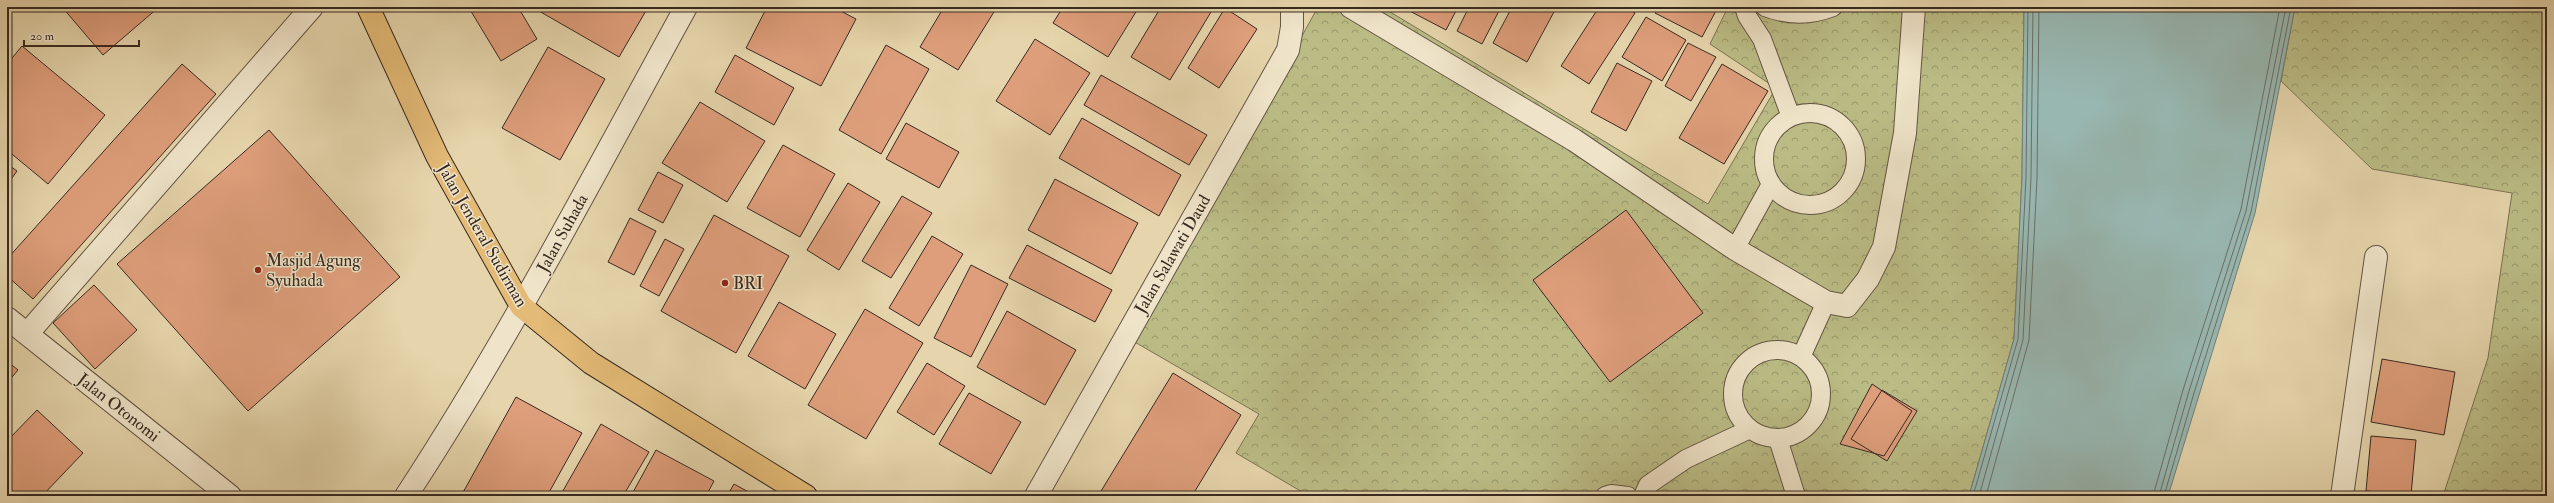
<svg xmlns="http://www.w3.org/2000/svg" width="2554" height="503" font-family="'IM FELL Double Pica',serif">
	<style>
		.forest { fill: url(#forest-crowns); stroke: #7a7353 }
		.water { fill: #98b7b1; stroke: #727f77 }
		.lines { fill: none; stroke-linecap: round; stroke-linejoin: round }
		.shore { stroke: #687069; stroke-width: 1 }
		.building { fill: #de9e7b; stroke: #382a21 }
		.service-casing { stroke: #645544; stroke-width: 20 }
		.minor-casing { stroke: #645544; stroke-width: 24 }
		.trunk-casing { stroke: #382a21; stroke-width: 24 }
		.service { stroke: #efe4c9; stroke-width: 18 }
		.minor { stroke: #efe4c9; stroke-width: 22 }
		.trunk { stroke: #e3ba76; stroke-width: 22 }
		.poi-dot { fill: #8f2418; stroke: #efe4c9; stroke-width: 1.5 }
		.labels { text-anchor: middle; stroke-width: 3; stroke-linejoin: round; paint-order: stroke }
		.street-label { font-size: 17px; fill: #382a21; stroke: #efe4c9 }
		.poi-label { font-size: 17px; fill: #382a21; stroke: #efe4c9; text-anchor: start }
	</style>
	<defs>
		<pattern id="forest-crowns" width="20" height="18" patternUnits="userSpaceOnUse"><rect width="20" height="18" fill="#bbbc85"/><path d="M2 6a3 3 0 1 1 6 0M12 15a3 3 0 1 1 6 0" fill="none" stroke="#99996c"/></pattern>
	</defs>
	<rect width="100%" height="100%" fill="#e6d5ac"/>
	<filter id="stains"><feTurbulence type="fractalNoise" baseFrequency=".005" numOctaves="4"/><feColorMatrix values="0 0 0 0 .2 0 0 0 0 .09 0 0 0 0 .02 0 0 0 .5 -.17"/></filter>
	<radialGradient id="worn" r=".72"><stop offset=".6" stop-color="#630" stop-opacity="0"/><stop offset="1" stop-color="#630" stop-opacity=".3"/></radialGradient>
	<path class="forest" d="M 1318,7 L 1382,7 L 1708,204 L 1776,88 L 1710,44 L 1728,7 L 2024,7 L 2022,177 L 2014,339 L 1969,496 L 1309,496 L 1236,453 L 1259,414 L 1133,341 Z
		M 2295,7 L 2547,7 L 2547,496 L 2443,496 L 2488,358 L 2512,193 L 2372,169 L 2281,81 Z"/>
	<path class="water" d="M 2024,7 L 2295,7 L 2255,213 L 2168,496 L 1969,496 L 2014,339 L 2022,177 Z"/>
	<g class="lines">
		<path class="shore" d="M 1973,496 L 2018,339 L 2026,177 L 2028,7
			M 1979,496 L 2023,340 L 2031,177 L 2033,7
			M 1986,496 L 2029,340 L 2037,178 L 2039,7
			M 2153,496 L 2183,390 L 2241,209 L 2280,7
			M 2159,496 L 2189,391 L 2246,211 L 2286,7
			M 2164,496 L 2194,393 L 2251,212 L 2291,7"/>
	</g>
	<path class="building" d="M 62,7 L 159,7 L 103,55 Z
		M 518,7 L 537,39 L 501,61 L 469,8 Z
		M 532,7 L 644,7 L 647,9 L 619,57 Z
		M 767,7 L 833,7 L 856,19 L 821,86 L 746,48 Z
		M 944,7 L 997,7 L 958,70 L 920,47 Z
		M 1063,7 L 1139,7 L 1108,57 L 1053,23 Z
		M 1161,7 L 1214,7 L 1170,80 L 1131,57 Z
		M 1402,7 L 1458,7 L 1446,30 Z
		M 1469,7 L 1501,7 L 1482,44 L 1457,31 Z
		M 1512,7 L 1550,7 L 1555,10 L 1527,62 L 1493,43 Z
		M 1599,7 L 1626,7 L 1635,13 L 1589,84 L 1561,66 Z
		M 1658,7 L 1718,7 L 1702,37 L 1655,13 Z
		M 1225,8 L 1257,29 L 1219,88 L 1188,68 Z
		M 1646,17 L 1686,40 L 1662,81 L 1622,57 Z
		M 1035,39 L 1090,73 L 1050,135 L 996,101 Z
		M 1688,43 L 1716,57 L 1691,101 L 1665,86 Z
		M 886,45 L 929,69 L 881,154 L 839,130 Z
		M 22,46 L 105,115 L 48,184 L 7,150 L 7,64 Z
		M 548,47 L 605,79 L 560,160 L 502,128 Z
		M 735,55 L 794,88 L 774,125 L 715,92 Z
		M 1617,63 L 1652,81 L 1626,131 L 1591,112 Z
		M 182,64 L 216,94 L 33,299 L 7,276 L 7,259 Z
		M 1722,64 L 1768,91 L 1724,164 L 1679,138 Z
		M 1101,75 L 1207,135 L 1189,165 L 1084,105 Z
		M 700,102 L 765,141 L 727,202 L 662,163 Z
		M 1082,118 L 1181,175 L 1159,216 L 1059,158 Z
		M 906,123 L 959,152 L 939,188 L 886,159 Z
		M 269,130 L 400,277 L 248,411 L 117,264 Z
		M 783,145 L 835,174 L 800,237 L 747,208 Z
		M 7,164 L 17,171 L 7,185 Z
		M 658,172 L 683,185 L 663,223 L 638,210 Z
		M 1055,179 L 1138,223 L 1111,274 L 1028,230 Z
		M 848,183 L 880,202 L 839,270 L 807,250 Z
		M 902,196 L 932,213 L 891,278 L 862,261 Z
		M 1626,210 L 1703,313 L 1610,382 L 1533,280 Z
		M 714,215 L 789,256 L 736,353 L 661,311 Z
		M 630,218 L 656,231 L 634,275 L 608,262 Z
		M 932,236 L 963,254 L 919,326 L 889,308 Z
		M 665,239 L 684,249 L 659,296 L 640,286 Z
		M 1027,245 L 1112,290 L 1095,322 L 1009,278 Z
		M 971,265 L 1008,284 L 971,357 L 934,338 Z
		M 94,285 L 137,330 L 95,369 L 53,323 Z
		M 779,302 L 836,334 L 805,389 L 748,356 Z
		M 865,309 L 923,343 L 866,439 L 808,405 Z
		M 1007,311 L 1076,350 L 1045,405 L 977,367 Z
		M 2382,359 L 2455,372 L 2444,435 L 2371,422 Z
		M 7,361 L 18,370 L 7,383 Z
		M 927,363 L 965,386 L 934,435 L 897,412 Z
		M 1173,373 L 1241,415 L 1192,496 L 1098,496 Z
		M 1872,384 L 1912,411 L 1884,456 L 1840,444 Z
		M 1882,390 L 1917,411 L 1887,461 L 1851,439 Z
		M 969,393 L 1021,422 L 991,474 L 939,444 Z
		M 516,397 L 582,433 L 547,496 L 461,496 Z
		M 37,410 L 83,453 L 42,496 L 7,496 L 7,441 Z
		M 601,424 L 649,452 L 623,496 L 560,496 Z
		M 2371,436 L 2416,440 L 2411,495 L 2366,491 Z
		M 656,450 L 714,481 L 706,496 L 631,496 Z
		M 734,484 L 756,496 L 727,496 Z"/>
	<g class="lines">
		<g class="service-casing">
			<path id="service" d="M 1744,7 L 1747,16 L 1762,39 L 1791,117
				M 1765,7 C 1788,16 1810,16 1833,7
				M1764 159a46 46 0 1 1 92 0a46 46 0 1 1-92 0Z
				M 1735,249 L 1771,184
				M1733 394a44 44 0 1 1 88 0a44 44 0 1 1-88 0Z
				M 1801,357 L 1826,302
				M 1778,439 L 1796,496
				M 1605,496 L 1611,494 L 1628,496
				M 1643,496 L 1648,485 L 1686,459 L 1750,429"/>
		</g>
		<g class="minor-casing">
			<path id="minor" d="M 1351,7 L 1574,140 L 1735,249 L 1826,302 L 1847,306 L 1868,279 L 1884,247 L 1905,133 L 1914,7
				M 7,318 L 230,496
				M 27,334 L 312,7
				M 406,496 C 509,339 596,171 686,7
				M 1036,496 L 1288,50 L 1292,27 L 1292,7
				M 2342,496 L 2376,257"/>
		</g>
		<g class="trunk-casing">
			<path id="trunk" d="M 368,7 L 437,156 L 521,306 L 591,363 L 806,496"/>
		</g>
		<use href="#service" class="service"/>
		<use href="#minor" class="minor"/>
		<use href="#trunk" class="trunk"/>
	</g>
	<g class="poi-dot">
		<circle cx="258" cy="270" r="4"/>
		<circle cx="725" cy="283" r="4"/>
	</g>
	<g class="labels">
		<g class="street-label">
			<text transform="translate(562 233) rotate(-61)" y="6">Jalan Suhada</text>
			<text transform="translate(483 235) rotate(60)" y="6">Jalan Jenderal Sudirman</text>
			<text transform="translate(1172 254) rotate(-60)" y="6">Jalan Salawati Daud</text>
			<text transform="translate(119 407) rotate(38)" y="6">Jalan Otonomi</text>
		</g>
		<g class="poi-label">
			<text x="266" y="266">Masjid Agung<tspan x="266" dy="20">Syuhada</tspan></text>
			<text x="733" y="289">BRI</text>
		</g>
	</g>
	<rect width="2554" height="503" fill="none" stroke="#e6d5ac" stroke-width="24"/>
	<rect x="8" y="8" width="2538" height="487" fill="none" stroke="#382a21" stroke-width="2"/>
	<rect x="12" y="12" width="2530" height="479" fill="none" stroke="#382a21"/>
	<path d="M24 40v6h115v-6" fill="none" stroke="#382a21" stroke-width="2"/>
	<text x="30" y="40" font-size="12" fill="#382a21" stroke="#efe4c9" stroke-width="3" paint-order="stroke">20 m</text>
	<rect width="100%" height="100%" filter="url(#stains)"/>
	<rect width="100%" height="100%" fill="url(#worn)"/>
</svg>
